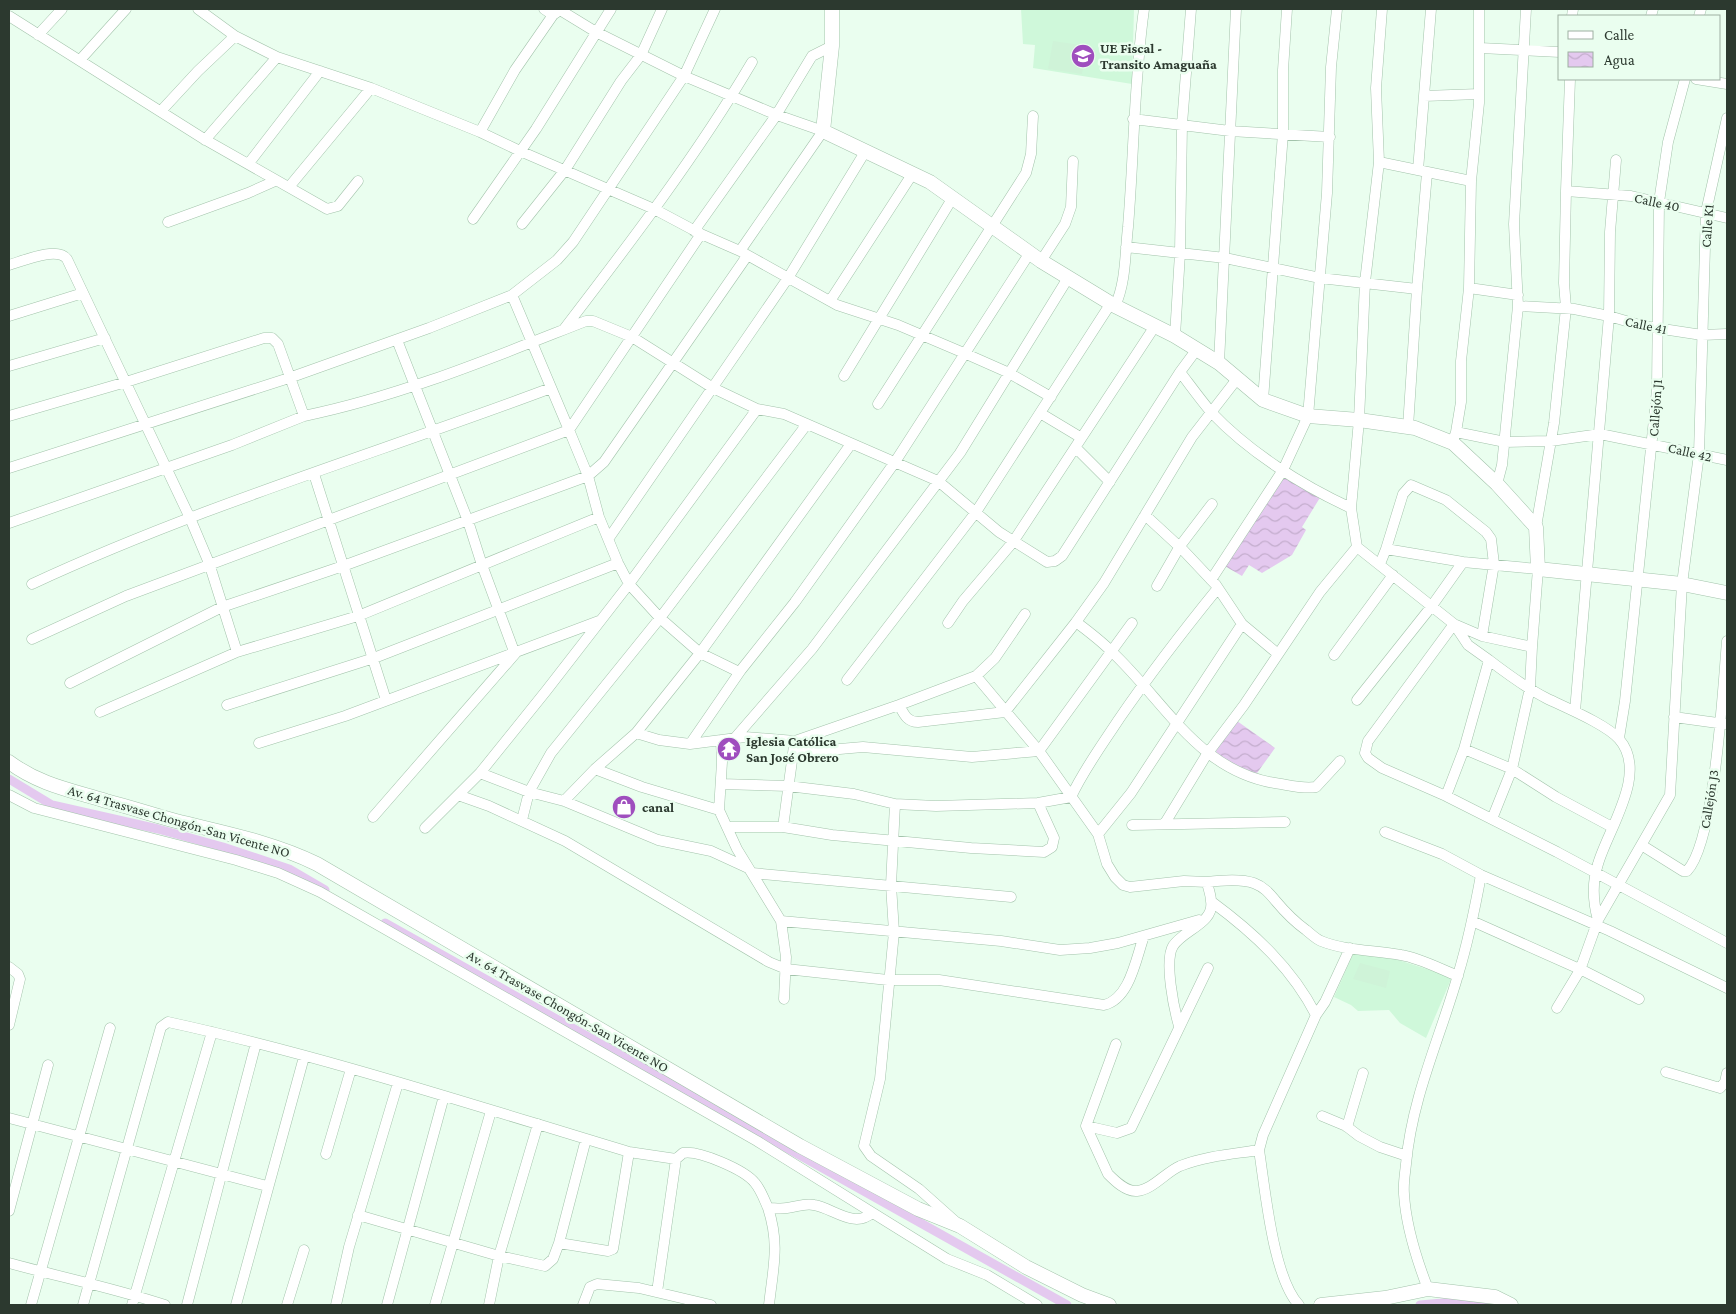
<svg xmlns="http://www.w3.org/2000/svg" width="1736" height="1314" font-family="'Crimson Pro',serif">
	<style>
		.built { fill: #cff8da }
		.green { fill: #cff3d8 }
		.water { fill: url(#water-waves) }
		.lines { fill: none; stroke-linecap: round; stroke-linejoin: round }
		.canal { stroke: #e4c9ef; stroke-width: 9 }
		.street-casing { stroke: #a3c3ab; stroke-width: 11 }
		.secondary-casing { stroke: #a3c3ab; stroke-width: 15 }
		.street { stroke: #fff; stroke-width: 10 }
		.secondary { stroke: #fff; stroke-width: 14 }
		.labels { text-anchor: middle; stroke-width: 5; stroke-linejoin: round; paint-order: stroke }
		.poi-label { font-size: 14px; font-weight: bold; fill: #2c392f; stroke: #eafeef; text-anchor: start }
		.street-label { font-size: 14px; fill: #2c392f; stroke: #eafeef }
	</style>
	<defs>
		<pattern id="water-waves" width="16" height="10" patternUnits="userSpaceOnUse" patternTransform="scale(1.25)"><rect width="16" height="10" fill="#e4c9ef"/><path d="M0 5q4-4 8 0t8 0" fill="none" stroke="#c4adcd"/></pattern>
	</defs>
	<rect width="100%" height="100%" fill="#eafeef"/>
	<path class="built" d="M 1021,9 L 1134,9 L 1132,84 L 1033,68 L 1035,45 L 1023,44 Z
		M 1354,952 L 1392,958 L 1452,977 L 1426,1038 L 1400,1023 L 1389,1010 L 1358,1011 L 1351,1005 L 1334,997 Z"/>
	<path class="green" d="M 1053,41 L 1087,46 L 1082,74 L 1048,69 Z
		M 1360,963 L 1390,971 L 1386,988 L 1353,979 Z"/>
	<path class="water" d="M 1284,473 L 1321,496 L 1302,527 L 1306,530 L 1292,555 L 1262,573 L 1249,565 L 1242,576 L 1223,565 Z
		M 1237,721 L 1275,748 L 1252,780 L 1214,756 L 1220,743 Z"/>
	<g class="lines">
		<path class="canal" d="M 9,779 L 52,805 L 158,829 L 223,847 L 289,869 L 325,890
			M 385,923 L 1067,1305
			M 1420,1305 L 1454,1302 L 1486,1305"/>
		<g class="street-casing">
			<path id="street" d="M 198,9 L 235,36 L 277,57 L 371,88 L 480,132 L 520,151 L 654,209 L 701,234 L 740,251 L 837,305 L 898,325 L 964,353 L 1007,372 L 1051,397
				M 544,9 L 553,15
				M 9,16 L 204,139 L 327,209 L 338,206 L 358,181
				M 1572,16 L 1573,9
				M 1651,16 L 1653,9
				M 1699,16 L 1701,9
				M 38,35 L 62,9
				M 1480,48 L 1560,52
				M 80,60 L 126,9
				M 1696,79 L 1727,84
				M 1424,96 L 1479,94
				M 161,111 L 198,71 L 235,36
				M 1133,119 L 1230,131 L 1330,137
				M 480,132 L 515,70 L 553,15 L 560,10 L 596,32 L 684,76 L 777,115 L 823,131 L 740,251
				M 205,140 L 277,57
				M 1379,162 L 1471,181
				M 249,163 L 320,71
				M 1418,170 L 1431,9
				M 289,187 L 371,88
				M 1566,191 L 1570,79
				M 473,219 L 536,129 L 611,9
				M 168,222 L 248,193 L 275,181
				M 522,224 L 565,170 L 621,81 L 641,55 L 662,9
				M 694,231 L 775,117 L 812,56 L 832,46
				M 1126,247 L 1225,258 L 1320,278 L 1417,289
				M 1041,261 L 1065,224 L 1071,207 L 1073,161
				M 9,265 C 23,261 57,246 67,259 L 190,518 L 209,563 L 237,652
				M 1469,288 L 1518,295
				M 512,295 L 569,430
				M 830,301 L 913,173
				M 1115,306 C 1126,283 1125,253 1128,227 C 1134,154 1134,81 1144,9
				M 1518,306 L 1574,309 L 1609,316 L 1643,326 L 1702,335 L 1727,334
				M 9,316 L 83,293
				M 564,329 C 630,243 697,155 752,62
				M 1175,336 L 1180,253 L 1182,124 L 1191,9
				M 1219,363 L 1236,9
				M 9,366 L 105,338
				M 1180,372 C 1190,385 1200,399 1211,412 C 1249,452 1301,485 1351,508
				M 844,376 L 952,199
				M 1263,400 L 1283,133 L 1283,70 L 1287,9
				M 878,404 L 1026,173 L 1031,154 L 1033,116
				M 1040,413 L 1080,437
				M 9,416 L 126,382 L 264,338 L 272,338 L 278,344 L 304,416 C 401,396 494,357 586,321 L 593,321 L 632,337 L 713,388 L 757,409 L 784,414 L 807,424 L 938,481 L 999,532 L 1047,562 L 1055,561 L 1062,556 L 1180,372 L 1197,349
				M 1408,427 L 1417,289 L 1427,173
				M 569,430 L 701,234
				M 1456,432 L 1461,402 L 1461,361 L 1469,288 L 1471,181 L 1479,103 L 1479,9
				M 1454,438 L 1456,432 L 1505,442 L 1551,441 L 1600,434 L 1727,460
				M 1076,448 L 1110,482
				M 9,468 L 289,378 L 429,328 L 512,295 L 557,260 L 573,242 L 684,76 L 715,9
				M 314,474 L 386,700
				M 1497,484 L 1502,465 L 1518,306 L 1514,224 L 1526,9
				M 1145,515 L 1183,550 L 1216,585 L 1242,624 L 1278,654
				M 9,523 L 232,445 L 304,416
				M 1536,527 L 1554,423 L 1566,308 L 1564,283 L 1566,191 L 1631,196 L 1727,218
				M 609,538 L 788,278 L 865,152
				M 1357,547 L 1351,508 L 1359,420 L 1365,282 L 1379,162 L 1376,88 L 1382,9
				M 1386,549 L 1403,494 L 1411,485 L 1446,500 L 1486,532 L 1491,539 L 1494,564 L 1482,636
				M 1380,564 L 1386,549 L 1463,562 L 1538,569 L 1532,647 L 1482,636 L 1454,624 L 1368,741 L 1365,753 L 1368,758 L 1382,768 L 1446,796 L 1557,852 L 1727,943
				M 1211,580 L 1283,470 L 1308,416 L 1327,193 L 1331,67 L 1337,9
				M 32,584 C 200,506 378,453 551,388
				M 1157,586 L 1180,546 L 1212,504
				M 1076,622 L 1104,583 L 1192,437 L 1237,379
				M 948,623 L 963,601 L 1013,542 L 1155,326
				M 32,639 L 126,596 L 569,430 L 588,476 L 599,517 L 618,563 L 629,584 L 660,618 L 700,653 L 739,672
				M 1334,655 L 1393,575
				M 1489,660 C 1506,673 1526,688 1546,698 C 1564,707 1606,724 1619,739 C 1649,773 1608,829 1598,864 C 1592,882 1593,902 1598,920
				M 976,676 L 1039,751 L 1132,623
				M 847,680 L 976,512 L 1111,303
				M 70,683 L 222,607 L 343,566 L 588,476 L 604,462 L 747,256
				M 1357,700 L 1431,607 L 1463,562
				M 227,705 L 374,658 L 618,563
				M 899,705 C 904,714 907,722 918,722 L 1005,712 L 1076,622 C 1088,631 1100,640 1111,651 C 1166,702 1199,774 1281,784 C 1292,786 1305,789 1316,787 L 1340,761
				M 1575,711 L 1609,316 L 1610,232 L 1616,160
				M 100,712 L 237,652 L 358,616 L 599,517
				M 1674,717 L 1725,724
				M 636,733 L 659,740 L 690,744 L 745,737 L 795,741 L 899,705 L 976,676 L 995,658 L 1025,614
				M 1619,738 L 1625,701 L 1657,390 L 1659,202 L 1668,142 L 1685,79
				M 734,739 L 812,649 L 960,453 L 1068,278
				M 721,740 L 722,762 L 719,810 L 737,849 L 781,921 L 786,957 L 784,999
				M 259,743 L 345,716 L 599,621
				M 690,744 L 741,670 L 795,602 L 895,462 L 1029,254
				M 1464,749 L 1512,769 L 1556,797 L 1612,827
				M 793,753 L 863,747 L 972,757 L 1039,751 L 1098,834 L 1107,864 L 1115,877 L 1123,885 L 1130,887 L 1184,881 L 1207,882 C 1208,888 1211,895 1211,901 C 1215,923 1183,930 1173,946 C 1164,961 1174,1009 1179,1026
				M 595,769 L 642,787 L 719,810
				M 480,773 L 529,792 L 564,801 L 658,840 L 711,851 L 748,868
				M 721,784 L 788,786 L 854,794 L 895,804 L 936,806 L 1038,803 L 1071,797 C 1084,769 1102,745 1119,719 C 1150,674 1183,631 1218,588
				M 9,795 L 34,808 L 236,860 L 278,873 L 320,892 L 757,1141 L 947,1259 L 987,1275 L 1037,1305
				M 458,795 L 489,806 L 565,841 L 769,962 L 786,969 L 888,980 L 939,980 L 1104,1005 C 1130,999 1136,958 1144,936
				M 564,801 L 595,769 L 636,733 L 700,653 L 851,444
				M 895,804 L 891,885 L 894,932 L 880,1079 L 864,1146 L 871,1156 L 919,1189 L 956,1222
				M 373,817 L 515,654 L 482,565 L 468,521 L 397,340
				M 1492,819 L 1512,769 L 1530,688 L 1532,647
				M 522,820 L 529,792 L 551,753 L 660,618 L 807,424
				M 1165,823 L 1207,754 L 1244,705 L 1320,592 L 1357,547 L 1454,624 L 1468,645 L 1489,660 L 1464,749 L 1446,796
				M 1132,825 L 1285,822
				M 727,827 L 783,827 L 832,835 L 971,848 L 1044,852 L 1052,847 L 1054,838 L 1038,803
				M 783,827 L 794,746
				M 425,828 L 480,773 L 546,691 L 629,584 L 757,409
				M 1385,832 L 1442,854 L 1481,875 L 1610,931 L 1727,988
				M 1098,834 L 1131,793 L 1242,624
				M 1643,846 L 1683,871 L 1687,871 C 1715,842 1723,687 1727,641
				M 752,873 L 1011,897
				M 1207,882 C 1278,873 1260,897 1306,930 C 1311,934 1316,939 1321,941 C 1346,951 1375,950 1401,955 C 1420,958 1440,969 1458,976
				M 1212,902 C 1254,933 1292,968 1316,1015 L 1263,1135 L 1259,1150 C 1265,1188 1273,1278 1299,1305
				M 781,921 L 1001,941 L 1060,950 L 1090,948 L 1118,943 L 1199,920
				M 1472,921 L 1584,971 L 1639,999
				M 9,967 L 18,974 L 20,979 L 9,1025
				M 1557,1008 L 1580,970 L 1598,920 L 1670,795 L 1682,584 L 1699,454 L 1706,212 L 1727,118
				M 1316,1015 L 1325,1002 L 1350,948
				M 1116,1044 L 1086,1126 L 1108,1174 C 1115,1181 1126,1192 1137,1191 C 1152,1190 1166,1172 1180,1166 C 1205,1156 1233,1154 1259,1150
				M 1666,1072 L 1720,1088 L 1725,1082 L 1727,1073
				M 1322,1116 L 1346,1126 L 1359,1136 L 1380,1147 L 1407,1156
				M 9,1118 L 267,1186
				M 1086,1126 L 1117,1133 L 1131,1128 L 1208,968
				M 1347,1127 L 1363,1073
				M 326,1154 L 351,1069
				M 768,1208 C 780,1245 773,1268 769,1305
				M 9,1211 L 48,1065
				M 358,1215 L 499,1256 L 545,1266 L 553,1259 L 559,1243 L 586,1139
				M 559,1243 L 608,1251 L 613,1249 L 629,1152
				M 9,1263 C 60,1277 114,1288 165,1305
				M 1428,1289 C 1416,1258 1406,1227 1404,1194 C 1403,1184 1405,1174 1406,1164 C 1412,1097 1440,1038 1458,975 C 1468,942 1475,908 1481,875
				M 657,1292 L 676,1159 L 683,1153 C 699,1150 745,1170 755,1183 C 761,1190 764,1199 768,1208 C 774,1208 781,1209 787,1208 C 797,1207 804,1203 814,1205 C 833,1208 854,1229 872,1213
				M 31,1305 L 110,1028
				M 83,1305 L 161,1027 L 168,1022 C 324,1056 476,1106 629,1152 L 676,1159
				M 132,1305 L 212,1032
				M 187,1305 L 256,1043
				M 236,1305 L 304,1057
				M 287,1305 L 304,1250
				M 336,1305 L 349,1247 L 398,1083
				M 387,1305 L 444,1096
				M 435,1305 L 491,1111
				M 489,1305 L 499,1256 L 538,1124
				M 583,1305 L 590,1287 L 597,1284 L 639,1288 L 711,1305"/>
		</g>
		<g class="secondary-casing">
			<path id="secondary" d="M 832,9 L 832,46 L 823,131 L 930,182 L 1041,261 L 1115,306 L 1175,336 L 1219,363 L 1263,400 L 1308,416 L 1359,420 L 1415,428 L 1453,443 L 1497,484 L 1536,527 L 1538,569 L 1682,584 L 1727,593
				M 9,762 C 40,785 70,790 106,801 C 130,807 153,815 176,821 C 224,833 272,842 317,864 L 800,1146 L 918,1209 L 960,1226 L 1026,1267 L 1082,1295 L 1109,1305
				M 1321,1305 L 1385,1298 L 1428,1289 L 1495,1297 L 1511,1305"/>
		</g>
		<use href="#street" class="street"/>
		<use href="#secondary" class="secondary"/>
	</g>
	<defs>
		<g id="school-disc" transform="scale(1.25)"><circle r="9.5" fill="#9f4ebe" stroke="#eafeef"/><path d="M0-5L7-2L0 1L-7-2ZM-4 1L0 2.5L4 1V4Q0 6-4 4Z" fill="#fff"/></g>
		<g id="temple-disc" transform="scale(1.25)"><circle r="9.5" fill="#9f4ebe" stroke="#eafeef"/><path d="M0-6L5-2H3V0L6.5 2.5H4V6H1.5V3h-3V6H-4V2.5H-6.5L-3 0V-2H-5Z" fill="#fff"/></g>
		<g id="shop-disc" transform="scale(1.25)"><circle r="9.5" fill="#9f4ebe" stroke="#eafeef"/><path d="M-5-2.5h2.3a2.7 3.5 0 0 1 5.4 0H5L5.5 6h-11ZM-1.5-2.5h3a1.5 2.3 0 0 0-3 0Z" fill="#fff"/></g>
	</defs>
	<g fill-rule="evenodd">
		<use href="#school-disc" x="1083" y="56"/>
		<use href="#temple-disc" x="729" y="749"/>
		<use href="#shop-disc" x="624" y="807"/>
	</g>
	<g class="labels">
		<g class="poi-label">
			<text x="1100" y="53">UE Fiscal -<tspan x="1100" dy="16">Transito Amaguaña</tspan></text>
			<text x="746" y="746">Iglesia Católica<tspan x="746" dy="16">San José Obrero</tspan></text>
			<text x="642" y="812">canal</text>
		</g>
		<g class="street-label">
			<text transform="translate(1657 202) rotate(12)" y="5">Calle 40</text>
			<text transform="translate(1707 226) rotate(-86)" y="5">Calle K1</text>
			<text transform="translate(1646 325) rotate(12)" y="5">Calle 41</text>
			<text transform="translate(1655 408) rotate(-86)" y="5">Callejón J1</text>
			<text transform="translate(1690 452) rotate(13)" y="5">Calle 42</text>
			<text transform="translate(1709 799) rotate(-81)" y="5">Callejón J3</text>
			<text transform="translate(179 821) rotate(16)" y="5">Av. 64 Trasvase Chongón-San Vicente NO</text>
			<text transform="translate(568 1011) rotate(30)" y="5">Av. 64 Trasvase Chongón-San Vicente NO</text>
		</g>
	</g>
	<rect width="1736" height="1314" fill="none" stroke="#2c392f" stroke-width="20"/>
	<rect x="1558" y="15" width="162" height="65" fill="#eafeef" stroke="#9eafa2"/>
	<rect x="1568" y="31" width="25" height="8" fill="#ffffff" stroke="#9eafa2"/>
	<text x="1604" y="40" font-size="15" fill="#2c392f">Calle</text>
	<rect x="1568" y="52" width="25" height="15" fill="url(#water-waves)" stroke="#9eafa2"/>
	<text x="1604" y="65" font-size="15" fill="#2c392f">Agua</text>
</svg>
